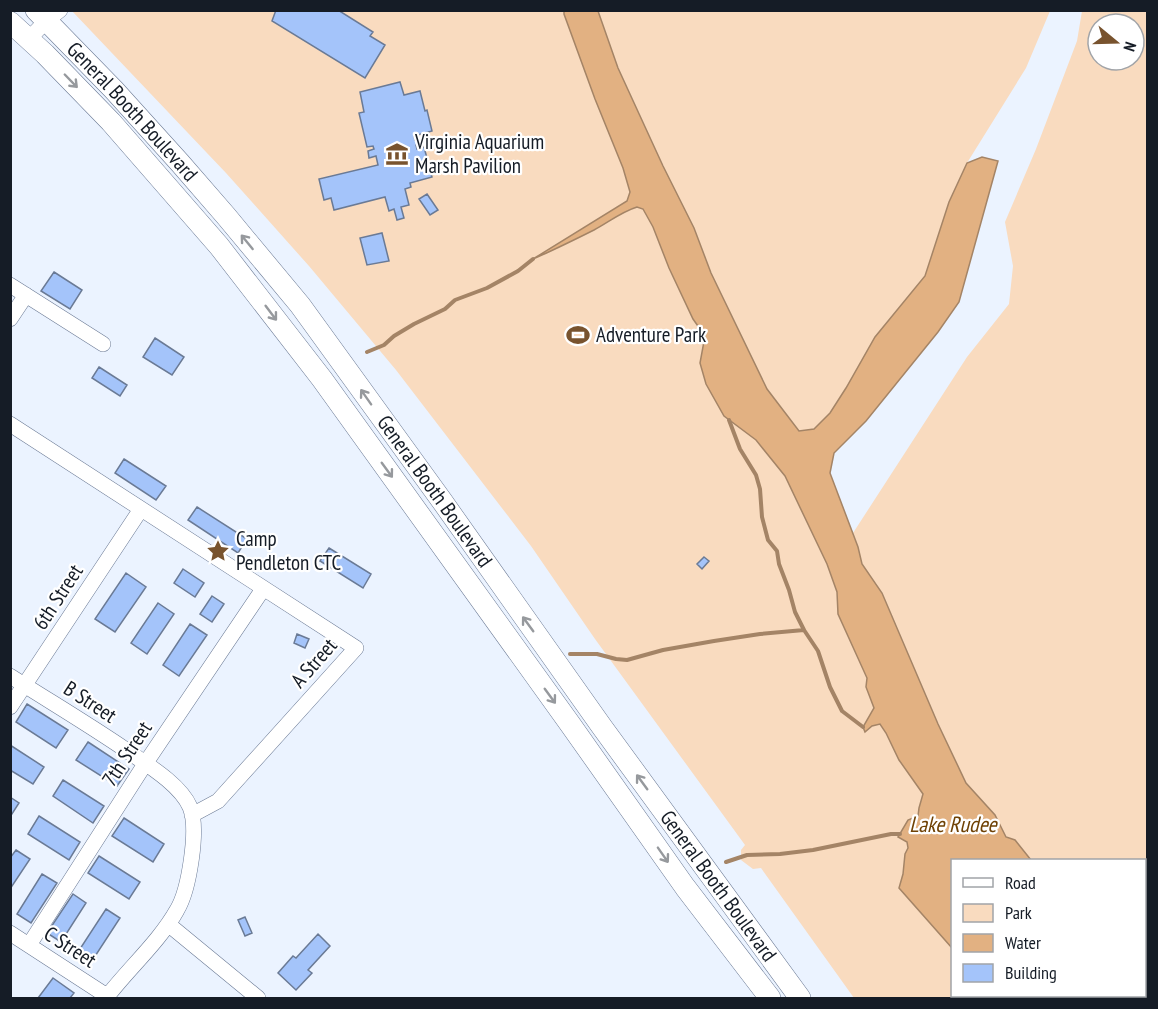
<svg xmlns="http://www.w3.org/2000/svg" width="1158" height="1009" font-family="'PT Sans Narrow',sans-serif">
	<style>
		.green { fill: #f9dbbf; fill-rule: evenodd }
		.water { fill: #e2b182; stroke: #a48466; stroke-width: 1.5 }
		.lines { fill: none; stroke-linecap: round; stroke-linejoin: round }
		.stream { stroke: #a48466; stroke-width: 4 }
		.building { fill: #a4c4fa; stroke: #6a7a95; stroke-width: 1.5 }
		.minor-casing { stroke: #6a7994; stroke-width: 16 }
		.highway-casing { stroke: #6a7994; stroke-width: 22 }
		.minor { stroke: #fff; stroke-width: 15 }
		.highway { stroke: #fff; stroke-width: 21 }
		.oneway { stroke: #96999d }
		.labels { text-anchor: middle; stroke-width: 4.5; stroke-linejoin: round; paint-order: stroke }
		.street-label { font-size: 21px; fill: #151c26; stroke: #fff }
		.poi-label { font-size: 21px; fill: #151c26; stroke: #fff; text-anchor: start }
		.water-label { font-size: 22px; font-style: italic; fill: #6f4205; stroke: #fff }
	</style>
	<rect width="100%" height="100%" fill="#ebf3ff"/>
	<path class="green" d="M 72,11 L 566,11 L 747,433 L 756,440 L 785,476 L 827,564 L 837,592 L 837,599 L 952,860 L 952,996 L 1103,996 L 1107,998 L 854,998 L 761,868 L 753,869 L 741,860 L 741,850 L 745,845 L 595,639 L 531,546 L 396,370 L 309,266 L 226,173 Z
		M 598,11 L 1050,11 L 1026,68 L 967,163 L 949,202 L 925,276 L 875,337 L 846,388 L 830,413 L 814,429 L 799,431 L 767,389 L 711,273 L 694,228 L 663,166 L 618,68 Z
		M 1082,11 L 1147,11 L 1147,988 L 1144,984 L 1144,860 L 1031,860 L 1015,840 L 1006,837 L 995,815 L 966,783 L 938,724 L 882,593 L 862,564 L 853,533 L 967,357 L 1009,304 L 1013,266 L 1005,222 L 1036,149 L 1077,41 ZM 1098,24 L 1134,24 L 1134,60 L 1098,60 Z"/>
	<path class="water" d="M 564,11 L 598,11 L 618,68 L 663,166 L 694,228 L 711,273 L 767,389 L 799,431 L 814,429 L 830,413 L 846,388 L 875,337 L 925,276 L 949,202 L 967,163 L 982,157 L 998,161 L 959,302 L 938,332 L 866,421 L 834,453 L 830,473 L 858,547 L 862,564 L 882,593 L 938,724 L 966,783 L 995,815 L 1006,837 L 1015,840 L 1031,860 L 952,860 L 952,948 L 899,888 L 903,874 L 905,854 L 908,848 L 907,842 L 898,837 L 908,820 L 918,816 L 919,808 L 923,794 L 899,760 L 886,733 L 880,724 L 872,726 L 865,732 L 863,727 L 874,708 L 866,687 L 867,678 L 838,614 L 837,592 L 827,564 L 785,476 L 756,440 L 724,416 L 706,384 L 700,363 L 705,336 L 693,319 L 669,268 L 653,227 L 643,209 L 637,207 C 621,212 609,222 594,230 C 574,240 554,250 533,259 L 627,201 L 630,192 L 623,168 L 595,99 L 564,14 Z
		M 1145,984 L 1147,988 L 1147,998 L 1010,998 L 1006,996 L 1144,996 Z"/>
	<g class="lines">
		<path class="stream" d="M 367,352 L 384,345 L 394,336 L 414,324 L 445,309 L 455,300 L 487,288 L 518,271 L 533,259
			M 729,420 L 740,449 L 756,475 L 760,489 L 762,517 L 768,540 L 777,551 L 779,564 L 789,590 L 795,612 L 804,630
			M 570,654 L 597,654 L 616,659 L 627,660 L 663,650 L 714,641 L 760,634 L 804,630 L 818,651 L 830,687 L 842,711 L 863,727
			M 726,862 L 747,855 L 780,854 L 813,850 L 891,834 L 900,834"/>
	</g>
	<path class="building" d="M 276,10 L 338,10 L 373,32 L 370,36 L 385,45 L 365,78 L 272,21 Z
		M 400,82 L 404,95 L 420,91 L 425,111 L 427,110 L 432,131 L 414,136 L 415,140 L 418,139 L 419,144 L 416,145 L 417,149 L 424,147 L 432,177 L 410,183 L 411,187 L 405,189 L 409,205 L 401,207 L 404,218 L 397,220 L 394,209 L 389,211 L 385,197 L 334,210 L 331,198 L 324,200 L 319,179 L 378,165 L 376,156 L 369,158 L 368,151 L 374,149 L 373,146 L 367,147 L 359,113 L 364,112 L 360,92 Z
		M 427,194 L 438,210 L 430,215 L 419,199 Z
		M 382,233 L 389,261 L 367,265 L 360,238 Z
		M 54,272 L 82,290 L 70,309 L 41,291 Z
		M 155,338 L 184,357 L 172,375 L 143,357 Z
		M 99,367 L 127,385 L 120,396 L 92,378 Z
		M 124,459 L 166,486 L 156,500 L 115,473 Z
		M 197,507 L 247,539 L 238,553 L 188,520 Z
		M 329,548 L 371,574 L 363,588 L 320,561 Z
		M 704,557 L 709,561 L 702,569 L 697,564 Z
		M 183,569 L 204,583 L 195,597 L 174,583 Z
		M 126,573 L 146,587 L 115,632 L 95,619 Z
		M 212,596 L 224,604 L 212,622 L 200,614 Z
		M 158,603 L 174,614 L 147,654 L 131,643 Z
		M 190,624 L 207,635 L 179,676 L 163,665 Z
		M 297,634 L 309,639 L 305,648 L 294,643 Z
		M 27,704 L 68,730 L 56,748 L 16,722 Z
		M 88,742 L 129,769 L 117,786 L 76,760 Z
		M 10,745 L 44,767 L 33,784 L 10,770 Z
		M 63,780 L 104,806 L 93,823 L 53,796 Z
		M 10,797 L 19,803 L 10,817 Z
		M 39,816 L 80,842 L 69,860 L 28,834 Z
		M 124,818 L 164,844 L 153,862 L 112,836 Z
		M 16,850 L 30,859 L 10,889 L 10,858 Z
		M 99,856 L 140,882 L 129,899 L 88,873 Z
		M 42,874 L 57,883 L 31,923 L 17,914 Z
		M 73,894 L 86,903 L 61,942 L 47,933 Z
		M 106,909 L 120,918 L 90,964 L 76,955 Z
		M 245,917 L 252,933 L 245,936 L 238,920 Z
		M 318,934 L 330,946 L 308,970 L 312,973 L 296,990 L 278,973 L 293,956 L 296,958 Z
		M 53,978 L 74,993 L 70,998 L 38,998 Z"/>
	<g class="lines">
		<g class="minor-casing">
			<path id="minor" d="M 29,39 L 46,21 L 60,10
				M 10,285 L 103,344
				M 10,319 L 26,295
				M 10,424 L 356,648 L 218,801 L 192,815
				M 10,676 C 49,701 88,724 126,750 C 146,764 180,784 190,807 C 199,829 189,890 177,910 C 159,942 129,968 106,998
				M 10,707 L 141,509
				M 168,924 L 258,998
				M 10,933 L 107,996
				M 29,945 L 145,764 L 263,589"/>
		</g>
		<g class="highway-casing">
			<g id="highway">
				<path id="s1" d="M 36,10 L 114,90 L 180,163 L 226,216 L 300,305 L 442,501 L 602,727 L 800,998"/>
				<path d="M 10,22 L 45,54 L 111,122 L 219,246 L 322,379 L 570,724 L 685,887 L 770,998"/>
			</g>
		</g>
		<use href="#minor" class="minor"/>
		<use href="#highway" class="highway"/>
	</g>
	<defs><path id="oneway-shaft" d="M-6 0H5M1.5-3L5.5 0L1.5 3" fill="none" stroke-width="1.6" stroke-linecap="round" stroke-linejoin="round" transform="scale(1.5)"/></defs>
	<g class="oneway">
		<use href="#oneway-shaft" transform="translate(71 81) rotate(46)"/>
		<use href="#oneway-shaft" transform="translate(247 242) rotate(-129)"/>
		<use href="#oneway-shaft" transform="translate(271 313) rotate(53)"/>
		<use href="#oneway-shaft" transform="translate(366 397) rotate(-125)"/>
		<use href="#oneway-shaft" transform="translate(387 470) rotate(54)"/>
		<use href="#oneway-shaft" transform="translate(528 624) rotate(-126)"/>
		<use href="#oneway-shaft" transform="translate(550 696) rotate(54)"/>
		<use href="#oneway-shaft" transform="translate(642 782) rotate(-126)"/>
		<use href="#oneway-shaft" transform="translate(663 855) rotate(55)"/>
	</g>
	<defs>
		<g id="museum-bare" transform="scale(1.8)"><path d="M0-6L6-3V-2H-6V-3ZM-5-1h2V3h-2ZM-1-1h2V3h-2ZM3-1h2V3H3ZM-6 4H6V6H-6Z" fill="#78532e" stroke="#fff" stroke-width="2.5" paint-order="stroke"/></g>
		<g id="stadium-bare" transform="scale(1.8)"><path d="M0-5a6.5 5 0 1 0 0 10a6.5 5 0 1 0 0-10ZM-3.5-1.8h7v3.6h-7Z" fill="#78532e" stroke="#fff" stroke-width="2.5" paint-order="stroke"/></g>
		<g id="sight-bare" transform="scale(1.8)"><path d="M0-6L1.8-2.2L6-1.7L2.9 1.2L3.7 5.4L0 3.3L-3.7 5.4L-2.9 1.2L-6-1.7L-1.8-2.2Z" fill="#78532e" stroke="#fff" stroke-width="2.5" paint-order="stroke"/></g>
	</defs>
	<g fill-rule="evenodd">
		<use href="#museum-bare" x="397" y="154"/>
		<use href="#stadium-bare" x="578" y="335"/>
		<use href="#sight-bare" x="218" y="551"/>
	</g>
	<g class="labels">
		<g class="street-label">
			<text dy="7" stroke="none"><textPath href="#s1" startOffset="140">General Booth Boulevard</textPath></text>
			<text dy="7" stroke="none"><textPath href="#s1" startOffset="626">General Booth Boulevard</textPath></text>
			<text transform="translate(58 597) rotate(-57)" y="7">6th Street</text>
			<text transform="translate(314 663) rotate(-49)" y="7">A Street</text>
			<text transform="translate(90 702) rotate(33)" y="7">B Street</text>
			<text transform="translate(127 754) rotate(-57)" y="7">7th Street</text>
			<text dy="7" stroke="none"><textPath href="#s1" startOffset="1112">General Booth Boulevard</textPath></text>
			<text transform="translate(70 947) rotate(33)" y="7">C Street</text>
		</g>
		<g class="poi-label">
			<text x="415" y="149">Virginia Aquarium<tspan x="415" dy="24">Marsh Pavilion</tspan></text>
			<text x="596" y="342">Adventure Park</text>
			<text x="236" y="546">Camp<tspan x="236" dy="24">Pendleton CTC</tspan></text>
		</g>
		<g class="water-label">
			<text x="953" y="832">Lake Rudee</text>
		</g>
	</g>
	<rect width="1158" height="1009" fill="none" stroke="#151c26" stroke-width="24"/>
	<rect x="951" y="859" width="195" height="138" fill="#ffffff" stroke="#a1a4a8" stroke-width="1.5"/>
	<rect x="963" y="878" width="30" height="9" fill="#ffffff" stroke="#a1a4a8" stroke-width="1.5"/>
	<text x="1005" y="889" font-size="18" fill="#151c26">Road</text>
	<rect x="963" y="904" width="30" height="18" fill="#f9dbbf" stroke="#a1a4a8" stroke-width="1.5"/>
	<text x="1005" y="919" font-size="18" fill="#151c26">Park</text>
	<rect x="963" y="934" width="30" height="18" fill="#e2b182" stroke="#a1a4a8" stroke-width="1.5"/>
	<text x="1005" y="949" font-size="18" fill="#151c26">Water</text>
	<rect x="963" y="964" width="30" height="18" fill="#a4c4fa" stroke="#a1a4a8" stroke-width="1.5"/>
	<text x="1005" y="979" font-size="18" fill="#151c26">Building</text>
	<g transform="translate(1116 42) rotate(109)"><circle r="28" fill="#ffffff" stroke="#a1a4a8" stroke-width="1.5"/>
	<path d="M0-4.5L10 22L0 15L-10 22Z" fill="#78532e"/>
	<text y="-9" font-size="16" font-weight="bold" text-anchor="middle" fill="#151c26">N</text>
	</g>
</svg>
